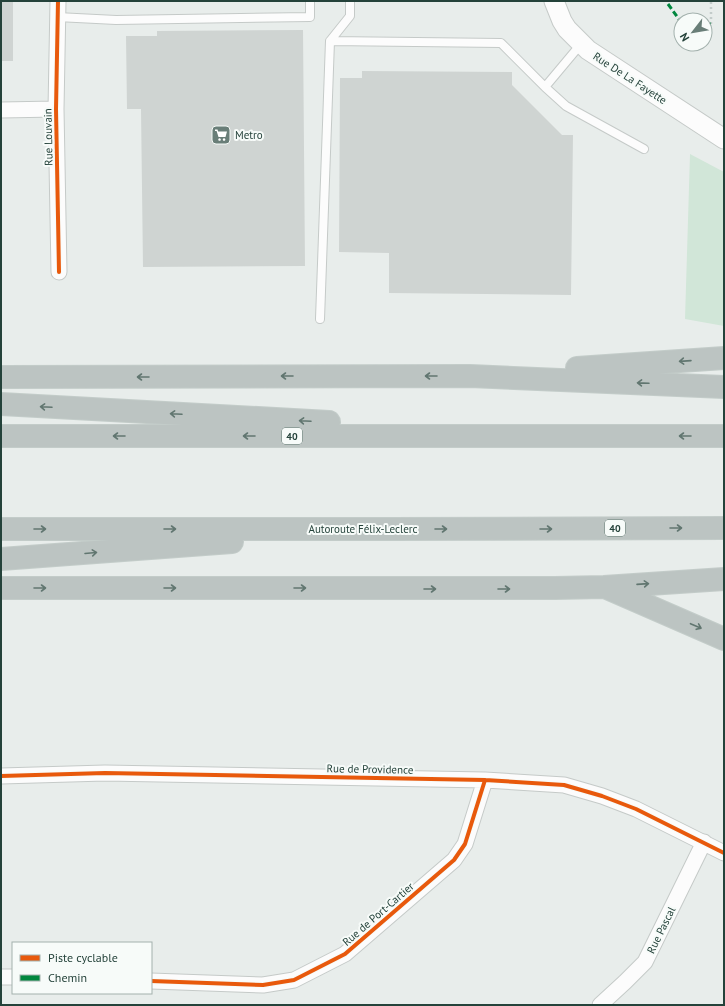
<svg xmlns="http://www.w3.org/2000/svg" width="725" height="1006" font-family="'PT Sans',sans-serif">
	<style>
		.green { fill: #d1e6d8 }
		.building { fill: #cfd4d2 }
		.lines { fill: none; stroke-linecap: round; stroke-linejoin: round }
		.service-casing { stroke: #c5cac8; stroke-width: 10 }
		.minor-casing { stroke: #c5cac8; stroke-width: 17 }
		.tertiary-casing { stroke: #c5cac8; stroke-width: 21 }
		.motorway-casing { stroke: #c3ccc9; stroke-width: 24 }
		.path { stroke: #c3ccca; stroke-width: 2.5; stroke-dasharray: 2 3; stroke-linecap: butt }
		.service { stroke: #fcfcfc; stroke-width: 8 }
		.minor { stroke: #fcfcfc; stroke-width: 15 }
		.tertiary { stroke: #fcfcfc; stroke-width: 19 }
		.motorway { stroke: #bcc4c2; stroke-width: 22 }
		.quiet { stroke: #00873e; stroke-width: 3; stroke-dasharray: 6 3; stroke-linecap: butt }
		.cycleway-casing { stroke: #f7fbf9; stroke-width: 6 }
		.cycleway { stroke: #e8590c; stroke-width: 4 }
		.oneway { stroke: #617670 }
		.labels { text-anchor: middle; stroke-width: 4; stroke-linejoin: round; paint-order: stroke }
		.shield { fill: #f7fbf9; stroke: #637a73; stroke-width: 1 }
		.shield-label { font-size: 10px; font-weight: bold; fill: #24423a }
		.street-label { font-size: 11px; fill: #24423a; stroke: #f7fbf9 }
		.poi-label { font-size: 11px; fill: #24423a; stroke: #f7fbf9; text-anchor: start }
	</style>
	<rect width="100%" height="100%" fill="#e8edeb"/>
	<path class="green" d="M 690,154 L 724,172 L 724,326 L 685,319 Z"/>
	<path class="building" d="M 1,1 L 13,1 L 13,61 L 1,61 Z
		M 303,30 L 305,266 L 143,267 L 141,109 L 127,109 L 126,36 L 157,36 L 157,31 Z
		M 362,71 L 512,72 L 512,85 L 562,135 L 573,135 L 571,295 L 389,293 L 389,253 L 339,252 L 340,78 L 362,78 Z"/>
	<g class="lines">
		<g class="service-casing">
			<path id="service" d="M 57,17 L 116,20 L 310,17 L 310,1
				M 330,41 L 501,43 L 545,87
				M 581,44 L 545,87 L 566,106 L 644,149
				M 320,319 L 330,41 L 350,16 L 350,1"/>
		</g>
		<g class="minor-casing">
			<path id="minor" d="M 58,1 L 56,109 L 59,272
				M 1,110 L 56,109
				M 1,776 L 105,773 L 485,780 L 564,785 L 602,796 L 636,809 L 724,853
				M 1,977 L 13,977
				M 151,981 L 263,985 L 294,980 L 345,954 L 454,860 L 465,844 L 485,780
				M 600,1005 L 625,982 L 645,962 L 704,842"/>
		</g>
		<g class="tertiary-casing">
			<path id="tertiary" d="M 554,1 L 562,21 L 567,29 L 588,50 L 724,139"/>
		</g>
		<g class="motorway-casing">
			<path id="motorway" d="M 577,368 L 724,358
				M 1,377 L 470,376 L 724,387
				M 1,404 L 329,422
				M 1,436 L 724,436
				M 1,529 L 388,529 L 724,528
				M 1,559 L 232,542
				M 1,588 L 555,588 L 604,587 L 724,579
				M 607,588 L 724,639"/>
		</g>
		<path class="path" d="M 711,24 L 711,1"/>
		<use href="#service" class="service"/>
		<use href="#minor" class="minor"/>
		<use href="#tertiary" class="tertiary"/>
		<use href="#motorway" class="motorway"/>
		<path class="quiet" d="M 668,4 L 681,22
			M 705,25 L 711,24"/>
		<g class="cycleway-casing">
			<path id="cycleway" d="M 58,1 L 56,109 L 59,272
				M 1,776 L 105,773 L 485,780 L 564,785 L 602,796 L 636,809 L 724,853
				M 151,981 L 263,985 L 294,980 L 345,954 L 454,860 L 465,844 L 485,780"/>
		</g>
		<use href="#cycleway" class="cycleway"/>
	</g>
	<defs><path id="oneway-shaft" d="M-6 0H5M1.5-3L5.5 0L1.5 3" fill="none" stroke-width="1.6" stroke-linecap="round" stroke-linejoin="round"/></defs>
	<g class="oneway">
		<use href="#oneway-shaft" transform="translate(685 361) rotate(176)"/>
		<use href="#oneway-shaft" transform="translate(287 376) rotate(180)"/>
		<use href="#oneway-shaft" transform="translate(431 376) rotate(180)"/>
		<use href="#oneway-shaft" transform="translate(143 377) rotate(180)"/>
		<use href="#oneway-shaft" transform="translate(643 383) rotate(-178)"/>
		<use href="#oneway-shaft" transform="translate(46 407) rotate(-177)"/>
		<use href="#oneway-shaft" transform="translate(176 414) rotate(-177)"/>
		<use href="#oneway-shaft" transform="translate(305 421) rotate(-177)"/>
		<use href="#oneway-shaft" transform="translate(119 436) rotate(180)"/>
		<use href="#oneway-shaft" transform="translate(249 436) rotate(180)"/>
		<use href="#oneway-shaft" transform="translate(685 436) rotate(180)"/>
		<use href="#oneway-shaft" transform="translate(676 528)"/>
		<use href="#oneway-shaft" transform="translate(40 529)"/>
		<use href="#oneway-shaft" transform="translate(170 529)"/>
		<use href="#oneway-shaft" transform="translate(441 529)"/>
		<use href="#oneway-shaft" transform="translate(546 529)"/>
		<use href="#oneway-shaft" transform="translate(91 553) rotate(-5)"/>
		<use href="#oneway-shaft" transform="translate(643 584) rotate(-4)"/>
		<use href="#oneway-shaft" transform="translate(40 588)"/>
		<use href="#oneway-shaft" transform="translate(170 588)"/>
		<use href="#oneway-shaft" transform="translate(300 588)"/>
		<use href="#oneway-shaft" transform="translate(430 589)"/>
		<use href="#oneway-shaft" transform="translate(504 589)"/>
		<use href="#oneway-shaft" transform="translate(696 626) rotate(23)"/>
	</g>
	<defs>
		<g id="supermarket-square" transform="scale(1)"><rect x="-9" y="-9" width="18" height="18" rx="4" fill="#697e78" stroke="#f7fbf9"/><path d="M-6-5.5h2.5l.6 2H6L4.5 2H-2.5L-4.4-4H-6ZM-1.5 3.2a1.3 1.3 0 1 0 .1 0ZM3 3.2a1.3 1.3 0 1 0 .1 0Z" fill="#fff"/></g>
	</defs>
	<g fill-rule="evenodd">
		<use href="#supermarket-square" x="221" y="135"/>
	</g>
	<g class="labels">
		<g class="shield">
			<rect x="282" y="428" width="20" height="16" rx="3"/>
			<rect x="605" y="520" width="20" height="16" rx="3"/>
		</g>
		<g class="shield-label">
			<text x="292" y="440">40</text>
			<text x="615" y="532">40</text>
		</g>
		<g class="street-label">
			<text transform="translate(630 78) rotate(33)" y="4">Rue De La Fayette</text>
			<text transform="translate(48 137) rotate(-91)" y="4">Rue Louvain</text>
			<text x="363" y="533">Autoroute Félix-Leclerc</text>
			<text transform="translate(370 769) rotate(1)" y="4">Rue de Providence</text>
			<text transform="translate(378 914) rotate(-41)" y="4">Rue de Port-Cartier</text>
			<text transform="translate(661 930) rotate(-64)" y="4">Rue Pascal</text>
		</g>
		<g class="poi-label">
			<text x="235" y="139">Metro</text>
		</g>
	</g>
	<rect width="725" height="1006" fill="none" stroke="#24423a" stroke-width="4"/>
	<rect x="12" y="942" width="140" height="52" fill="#f7fbf9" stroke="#a3b1ad"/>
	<rect x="20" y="955" width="20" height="6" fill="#e8590c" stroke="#a3b1ad"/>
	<text x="48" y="962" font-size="12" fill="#24423a">Piste cyclable</text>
	<rect x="20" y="975" width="20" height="6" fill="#00873e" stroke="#a3b1ad"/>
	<text x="48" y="982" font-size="12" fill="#24423a">Chemin</text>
	<g transform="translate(693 32) rotate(239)"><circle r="19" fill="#f7fbf9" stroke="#a3b1ad"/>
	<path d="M0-3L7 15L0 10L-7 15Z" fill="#697e78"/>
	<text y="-6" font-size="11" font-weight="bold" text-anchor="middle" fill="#24423a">N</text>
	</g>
</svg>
